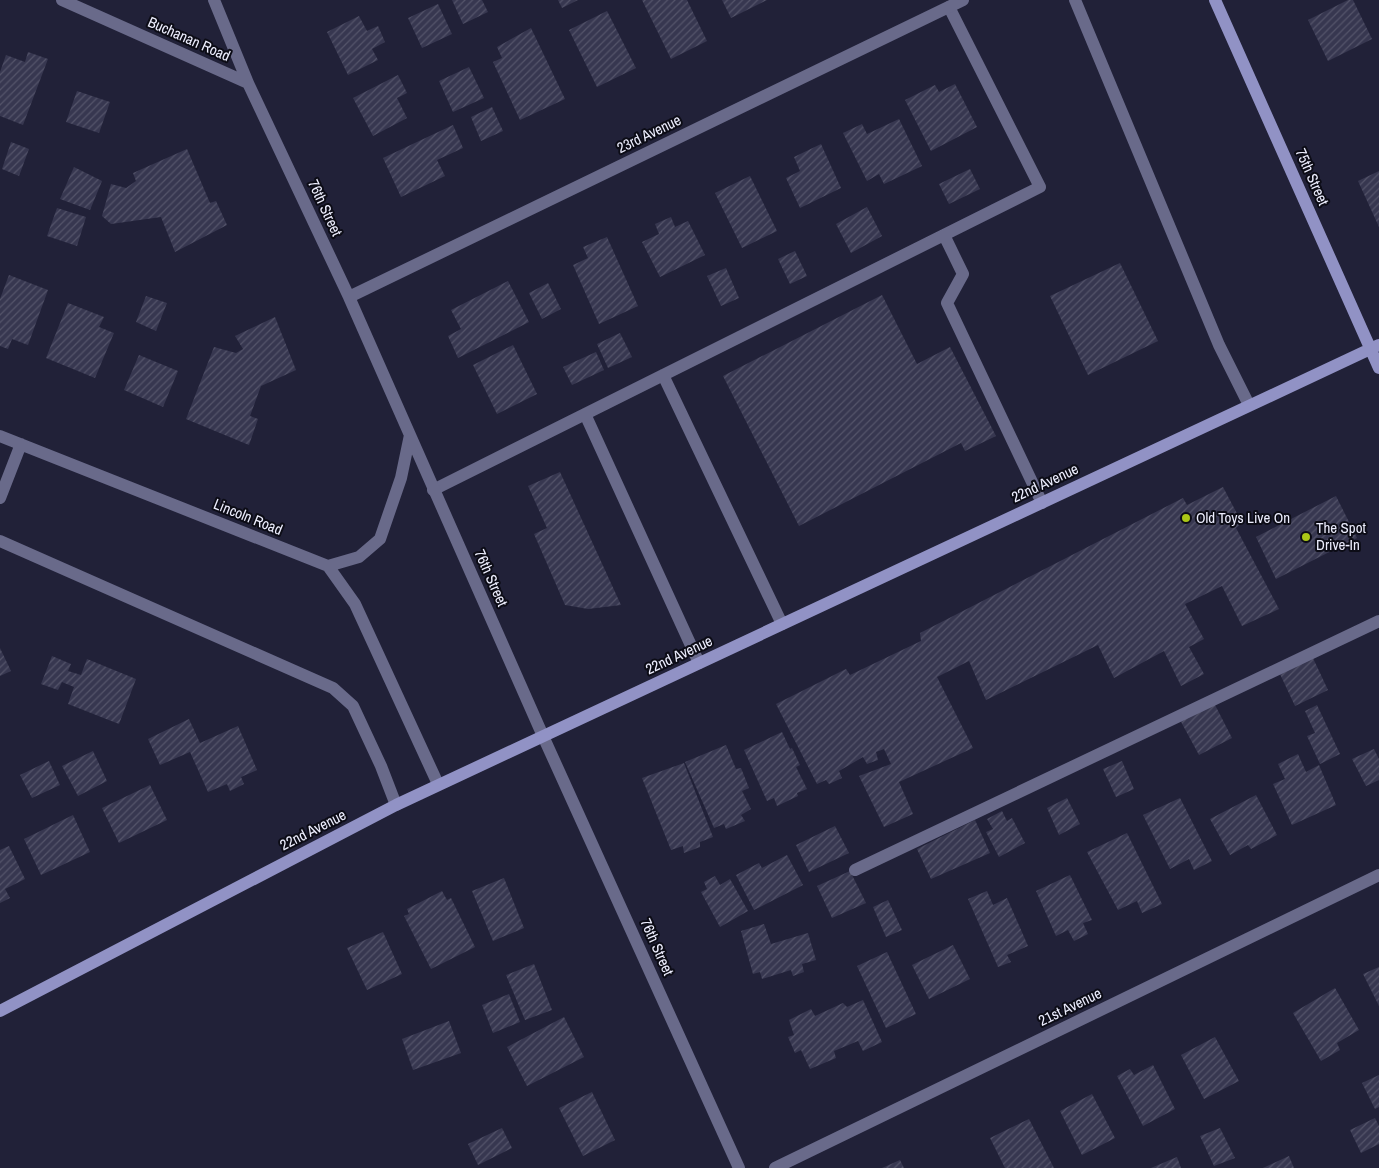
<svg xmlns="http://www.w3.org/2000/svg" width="1379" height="1168" font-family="'Archivo Narrow',sans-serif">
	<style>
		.building { fill: url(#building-hatch) }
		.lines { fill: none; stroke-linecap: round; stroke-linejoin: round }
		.lane { stroke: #696a8a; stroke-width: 12 }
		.street { stroke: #696a8a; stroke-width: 12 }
		.secondary { stroke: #9192c5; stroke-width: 12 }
		.poi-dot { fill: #abc716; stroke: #0c0c16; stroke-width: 2 }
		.labels { text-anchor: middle; stroke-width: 4; stroke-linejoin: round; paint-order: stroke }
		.street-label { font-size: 15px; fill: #edeefe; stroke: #0c0c16 }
		.poi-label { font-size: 15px; fill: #edeefe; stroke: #0c0c16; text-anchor: start }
	</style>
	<defs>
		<pattern id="building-hatch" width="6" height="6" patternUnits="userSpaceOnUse" patternTransform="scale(1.25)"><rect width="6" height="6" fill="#373750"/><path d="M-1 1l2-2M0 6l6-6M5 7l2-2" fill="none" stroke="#54546a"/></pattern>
	</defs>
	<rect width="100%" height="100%" fill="#212138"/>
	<path class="building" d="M 452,0 L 482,0 L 488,12 L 463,24 Z
		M 558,0 L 578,0 L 562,8 Z
		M 642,0 L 687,0 L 707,41 L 671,59 Z
		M 722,0 L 767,0 L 731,18 Z
		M 1348,0 L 1353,0 L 1372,39 L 1328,61 L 1308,20 Z
		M 438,4 L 452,34 L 422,48 L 408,18 Z
		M 607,11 L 636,68 L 597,87 L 569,30 Z
		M 359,16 L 367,31 L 378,26 L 385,42 L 372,49 L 378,60 L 348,75 L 327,32 Z
		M 531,28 L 565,99 L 520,120 L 493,62 L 502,58 L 497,47 Z
		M 28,52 L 48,59 L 23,125 L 0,116 L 0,72 L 6,55 L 25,62 Z
		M 469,67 L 484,98 L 453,112 L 439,81 Z
		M 398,75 L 407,93 L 397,98 L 407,118 L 373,136 L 353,98 Z
		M 955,84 L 977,127 L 931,151 L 905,100 L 935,85 L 939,92 Z
		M 77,91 L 110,102 L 99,133 L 66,122 Z
		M 492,107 L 503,131 L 481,141 L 471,117 Z
		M 899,119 L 922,166 L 884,184 L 879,174 L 867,181 L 843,133 L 862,124 L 867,134 Z
		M 453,125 L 463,148 L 437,160 L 445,176 L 401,197 L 383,158 Z
		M 11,142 L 29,149 L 19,176 L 2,169 Z
		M 821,144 L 841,188 L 800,208 L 786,178 L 800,171 L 794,157 Z
		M 187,149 L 210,203 L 216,201 L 227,225 L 175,252 L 161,217 L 111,224 L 102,216 L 111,184 L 126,188 L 136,181 L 133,173 Z
		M 74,167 L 102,181 L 90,210 L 60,199 Z
		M 970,169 L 980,189 L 949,204 L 939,184 Z
		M 1379,171 L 1379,227 L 1358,181 Z
		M 750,176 L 777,231 L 742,248 L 715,193 Z
		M 867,207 L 882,236 L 851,253 L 836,224 Z
		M 57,208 L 86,217 L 77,246 L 47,236 Z
		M 671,217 L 675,227 L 688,221 L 705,255 L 660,277 L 642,242 L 659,234 L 655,224 Z
		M 607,237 L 638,306 L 599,324 L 573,265 L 588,258 L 583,247 Z
		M 795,251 L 807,276 L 790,284 L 778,259 Z
		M 1120,263 L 1158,341 L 1088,375 L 1050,296 Z
		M 726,268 L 739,298 L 721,306 L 707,276 Z
		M 9,275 L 48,290 L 28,345 L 12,339 L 8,349 L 0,346 L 0,299 Z
		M 508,281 L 529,322 L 458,358 L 448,336 L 461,329 L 451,310 Z
		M 548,283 L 561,309 L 542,319 L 529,293 Z
		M 882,295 L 917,364 L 950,347 L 996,436 L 965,451 L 961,443 L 799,526 L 723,376 Z
		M 146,296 L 167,303 L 156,331 L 136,322 Z
		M 68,303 L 104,317 L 99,327 L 114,333 L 95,378 L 46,358 Z
		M 275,317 L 296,370 L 261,386 L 250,416 L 258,419 L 249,445 L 186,419 L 214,347 L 236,353 L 243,349 L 235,336 Z
		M 620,333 L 632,357 L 608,368 L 597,344 Z
		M 513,345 L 537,394 L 497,414 L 473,365 Z
		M 596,352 L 604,370 L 572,385 L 563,367 Z
		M 139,355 L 178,371 L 163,407 L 124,390 Z
		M 560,472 L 621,605 L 588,609 L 565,605 L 534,534 L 547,528 L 528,486 Z
		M 1223,487 L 1242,523 L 1236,528 L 1279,609 L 1242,626 L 1222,586 L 1185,604 L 1204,639 L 1189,647 L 1204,674 L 1181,686 L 1164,651 L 1114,678 L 1098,645 L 986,700 L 969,661 L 937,677 L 973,748 L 899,782 L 913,814 L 884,827 L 859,776 L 891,764 L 884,749 L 876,752 L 878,760 L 867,764 L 863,757 L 839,771 L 842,778 L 829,784 L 826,780 L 817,784 L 776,704 L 846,669 L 850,675 L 921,641 L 920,633 L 1183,498 L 1187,505 Z
		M 1336,496 L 1357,538 L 1276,579 L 1256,537 Z
		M 0,648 L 11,671 L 0,676 Z
		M 52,656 L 71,664 L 68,671 L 81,675 L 87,659 L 136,679 L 119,724 L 68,704 L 74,687 L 62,682 L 58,690 L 41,684 Z
		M 1312,656 L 1328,690 L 1295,706 L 1279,672 Z
		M 1214,703 L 1232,738 L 1199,755 L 1180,720 Z
		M 1317,705 L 1340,754 L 1320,764 L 1307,736 L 1315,733 L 1305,711 Z
		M 189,719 L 200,743 L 238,726 L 257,770 L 241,777 L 244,784 L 230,791 L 227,784 L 208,792 L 190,752 L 160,765 L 148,739 Z
		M 782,732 L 790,749 L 792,748 L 800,765 L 796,767 L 807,789 L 797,793 L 798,796 L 777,806 L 774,798 L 767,801 L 744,750 Z
		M 726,745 L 736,769 L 741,768 L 749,788 L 742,791 L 751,809 L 741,815 L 745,821 L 726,829 L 724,824 L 714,828 L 685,762 Z
		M 1374,749 L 1379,759 L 1379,780 L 1366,786 L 1352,759 Z
		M 93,751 L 107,781 L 78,796 L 62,766 Z
		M 1298,754 L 1306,772 L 1319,765 L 1336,805 L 1292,825 L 1273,784 L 1285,779 L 1278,764 Z
		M 49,761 L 60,785 L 32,798 L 20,775 Z
		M 1122,761 L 1134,789 L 1116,797 L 1103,769 Z
		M 684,763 L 713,837 L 700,842 L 700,847 L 684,853 L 683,846 L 671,850 L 642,778 Z
		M 150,785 L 167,820 L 119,843 L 102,808 Z
		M 1256,795 L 1277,835 L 1251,849 L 1248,845 L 1230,855 L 1210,819 Z
		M 1067,798 L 1080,824 L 1059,835 L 1047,808 Z
		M 1180,798 L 1212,861 L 1194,870 L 1189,859 L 1170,869 L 1143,815 Z
		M 1002,811 L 1007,821 L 1012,818 L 1025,843 L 999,857 L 986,832 L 993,829 L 987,819 Z
		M 73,815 L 90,852 L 41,875 L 24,839 Z
		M 975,820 L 990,853 L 931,879 L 917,849 Z
		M 835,826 L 849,853 L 809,872 L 796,845 Z
		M 1127,833 L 1162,904 L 1142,913 L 1137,901 L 1118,910 L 1087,852 Z
		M 9,846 L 25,879 L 5,889 L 10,898 L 0,903 L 0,850 Z
		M 787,855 L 803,885 L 754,910 L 736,875 L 759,863 L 762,868 Z
		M 850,871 L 866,903 L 832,918 L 817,886 Z
		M 1070,875 L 1092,920 L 1083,923 L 1088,934 L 1074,941 L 1068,930 L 1056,936 L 1036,891 Z
		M 715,876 L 720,885 L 730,879 L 748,911 L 720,927 L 701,892 L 707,889 L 704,882 Z
		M 504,878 L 524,928 L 493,941 L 472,891 Z
		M 442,891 L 447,900 L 451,898 L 475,947 L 431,969 L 404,916 L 409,914 L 407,909 Z
		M 987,891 L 993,905 L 1007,898 L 1028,946 L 1007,955 L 1011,962 L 998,967 L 968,899 Z
		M 888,900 L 902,930 L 886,937 L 873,907 Z
		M 764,924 L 771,944 L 808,933 L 816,960 L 802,964 L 804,972 L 793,976 L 791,970 L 762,979 L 760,972 L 753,974 L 741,931 Z
		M 383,932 L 402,974 L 367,990 L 347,948 Z
		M 953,945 L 970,979 L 929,999 L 912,965 Z
		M 887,952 L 916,1014 L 886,1028 L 857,966 Z
		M 534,964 L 552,1010 L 525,1020 L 506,975 Z
		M 1379,967 L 1379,1006 L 1363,974 Z
		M 1335,988 L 1359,1030 L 1337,1043 L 1340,1050 L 1321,1061 L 1293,1013 Z
		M 509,994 L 520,1022 L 493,1033 L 482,1005 Z
		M 863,1000 L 882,1042 L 863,1051 L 858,1041 L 834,1051 L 836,1058 L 810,1069 L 801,1050 L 795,1053 L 788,1037 L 794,1035 L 789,1020 L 811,1009 L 815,1016 L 843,1003 L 847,1007 Z
		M 564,1017 L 584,1057 L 527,1086 L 507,1047 Z
		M 449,1021 L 461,1053 L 413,1070 L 402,1039 Z
		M 1215,1037 L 1239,1081 L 1204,1099 L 1181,1055 Z
		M 1153,1065 L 1175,1109 L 1143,1126 L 1117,1076 L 1130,1069 L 1134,1075 Z
		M 1379,1075 L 1379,1107 L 1375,1109 L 1362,1083 Z
		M 592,1092 L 615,1140 L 583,1156 L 559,1108 Z
		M 1092,1094 L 1115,1138 L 1082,1155 L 1060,1111 Z
		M 1375,1118 L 1379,1126 L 1379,1144 L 1361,1153 L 1350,1130 Z
		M 1029,1119 L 1054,1168 L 1005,1168 L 990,1138 Z
		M 502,1128 L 512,1148 L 478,1165 L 468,1144 Z
		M 1220,1128 L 1235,1158 L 1214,1166 L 1200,1136 Z
		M 1289,1156 L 1294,1168 L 1263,1168 Z
		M 1177,1157 L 1181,1168 L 1151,1168 Z
		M 900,1160 L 904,1168 L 882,1168 Z"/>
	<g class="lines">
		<path class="lane" d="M 1075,0 L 1219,345 L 1249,405
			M 944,235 L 963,274 L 947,303 L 1042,503
			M 663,375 L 782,624
			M 585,414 L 699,663
			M 433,490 L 1040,187 L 949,7
			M 855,870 L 1379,621"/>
		<path class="street" d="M 62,0 L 248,83
			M 214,0 L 248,83 L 349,297 L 543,736 L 739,1168
			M 349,297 L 963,0
			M 0,436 L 328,566 L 359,557 L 380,539 L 401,478 L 410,435
			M 0,498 L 21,444
			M 0,541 L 333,688 L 353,706 L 381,766 L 396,805
			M 328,566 L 355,604 L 438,784
			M 775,1168 L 1379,875"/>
		<path class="secondary" d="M 1215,0 L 1379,368
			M 0,1011 L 396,805 L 1379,345"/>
	</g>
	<g class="poi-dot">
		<circle cx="1186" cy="518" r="5"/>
		<circle cx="1306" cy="537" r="5"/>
	</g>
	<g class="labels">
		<g class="street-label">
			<text transform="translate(189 39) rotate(24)" y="5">Buchanan Road</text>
			<text transform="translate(649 134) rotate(-26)" y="5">23rd Avenue</text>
			<text transform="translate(1312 177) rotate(66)" y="5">75th Street</text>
			<text transform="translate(325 208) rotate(65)" y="5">76th Street</text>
			<text transform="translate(1045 483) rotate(-25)" y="5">22nd Avenue</text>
			<text transform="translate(248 517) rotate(22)" y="5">Lincoln Road</text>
			<text transform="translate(491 578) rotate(66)" y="5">76th Street</text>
			<text transform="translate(679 655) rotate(-25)" y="5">22nd Avenue</text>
			<text transform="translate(313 830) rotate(-27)" y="5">22nd Avenue</text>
			<text transform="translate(657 947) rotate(66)" y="5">76th Street</text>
			<text transform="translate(1070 1007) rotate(-26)" y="5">21st Avenue</text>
		</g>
		<g class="poi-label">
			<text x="1196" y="523">Old Toys Live On</text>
			<text x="1316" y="533">The Spot<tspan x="1316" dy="17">Drive-In</tspan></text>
		</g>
	</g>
</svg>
